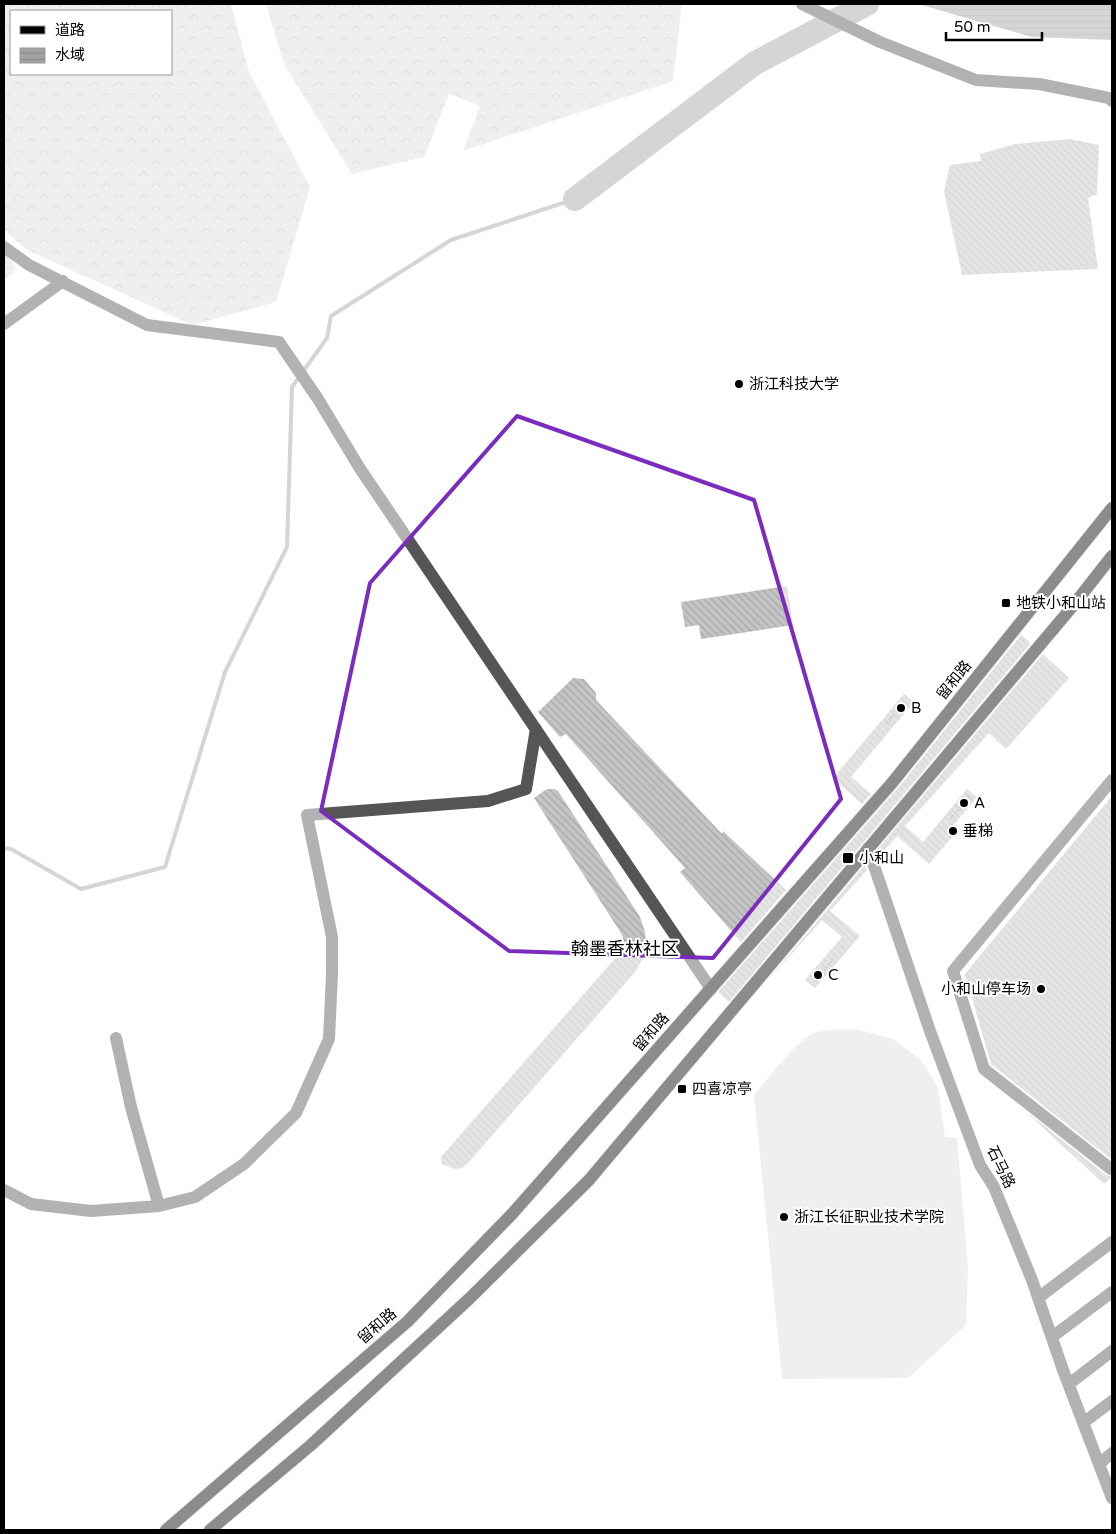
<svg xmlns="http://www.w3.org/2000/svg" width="1116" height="1534" font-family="'Varela Round','Noto Sans SC',sans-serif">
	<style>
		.grass { fill: #dcdcdc }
		.forest { fill: url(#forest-crowns); fill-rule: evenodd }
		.park { fill: url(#park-dots) }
		.water { fill: url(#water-rules) }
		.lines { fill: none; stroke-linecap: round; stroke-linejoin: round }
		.stream { stroke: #a3a3a3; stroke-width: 4 }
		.river { stroke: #a3a3a3; stroke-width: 24 }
		.building { fill: url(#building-back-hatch) }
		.major-casing { stroke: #dbdbdb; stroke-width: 14 }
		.path { stroke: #777; stroke-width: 2.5; stroke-dasharray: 1 2.5; stroke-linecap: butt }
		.minor { stroke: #555; stroke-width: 12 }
		.major { stroke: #000; stroke-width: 12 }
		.marked { fill: none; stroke: #7b2cbf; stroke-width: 4; stroke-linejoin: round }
		.poi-dot { fill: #000; stroke: #fff; stroke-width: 2 }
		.labels { text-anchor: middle; stroke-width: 4; stroke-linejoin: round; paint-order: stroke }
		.poi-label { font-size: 15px; fill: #000; stroke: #fff; text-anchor: start }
		.street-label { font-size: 15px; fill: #000; stroke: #fff }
		.quarter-label { font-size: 18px; fill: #000; stroke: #fff }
	</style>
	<defs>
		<pattern id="forest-crowns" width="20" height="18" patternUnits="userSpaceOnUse" patternTransform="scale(1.25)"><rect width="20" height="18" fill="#dcdcdc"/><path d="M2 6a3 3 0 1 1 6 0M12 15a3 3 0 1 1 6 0" fill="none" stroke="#bbb"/></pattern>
		<pattern id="park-dots" width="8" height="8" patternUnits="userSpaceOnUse" patternTransform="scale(1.25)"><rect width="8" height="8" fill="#dcdcdc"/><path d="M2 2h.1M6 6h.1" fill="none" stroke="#bbb" stroke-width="1.8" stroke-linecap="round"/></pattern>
		<pattern id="water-rules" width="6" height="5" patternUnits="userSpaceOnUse" patternTransform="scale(1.25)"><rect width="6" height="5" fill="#a3a3a3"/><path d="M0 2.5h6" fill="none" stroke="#8b8b8b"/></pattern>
		<pattern id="building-back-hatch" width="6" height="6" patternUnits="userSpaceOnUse" patternTransform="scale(1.25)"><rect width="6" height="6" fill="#c4c4c4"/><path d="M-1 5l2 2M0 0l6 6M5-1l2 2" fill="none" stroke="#a7a7a7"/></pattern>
	</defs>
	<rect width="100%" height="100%" fill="#fff"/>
	<path class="grass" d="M 860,1030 L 893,1039 L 921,1060 L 938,1087 L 945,1137 L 957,1138 L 968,1266 L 966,1325 L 908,1378 L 782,1379 L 754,1095 C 767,1080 798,1039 814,1033 C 828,1028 846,1030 860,1030 Z"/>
	<path class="forest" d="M 4,4 L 231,4 L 249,72 L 310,187 L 276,302 L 193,325 L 27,250 L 4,230 ZM 11,11 L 171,11 L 171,74 L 11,74 Z
		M 266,4 L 682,4 L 673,81 L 463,151 L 480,106 L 449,94 L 424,157 L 352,174 L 284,64 Z"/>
	<path class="park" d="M 4,249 L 16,269 L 4,281 Z"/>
	<path class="water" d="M 918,4 L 1112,4 L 1112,40 L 1032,37 Z"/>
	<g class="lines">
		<path class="stream" d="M 4,848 L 11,849 L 81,889 L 165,867 L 225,672 L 287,547 L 292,387 L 327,338 L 331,316 L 451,240 L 575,199"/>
		<path class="river" d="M 575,199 L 755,63 L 867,4"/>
	</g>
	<path class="building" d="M 1070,139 L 1099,145 L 1097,194 L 1088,198 L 1098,269 L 962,275 L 944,191 L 950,165 L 981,161 L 980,154 L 1015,144 Z
		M 787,586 L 793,625 L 701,639 L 699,625 L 685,627 L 681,602 Z
		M 1021,635 L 1031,643 L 729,1002 L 718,992 L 898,788 Z
		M 1043,654 L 1069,678 L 1006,749 L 989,733 L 905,826 L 923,842 L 967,789 L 977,797 L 953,826 L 958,830 L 929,864 L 897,836 L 879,856 L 877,850 Z
		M 573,678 L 584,679 L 596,693 L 596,700 L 722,834 L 723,831 L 786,890 L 741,942 L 680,872 L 685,868 L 566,734 L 560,737 L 538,712 Z
		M 904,694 L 914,702 L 851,777 L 871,794 L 862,804 L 833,778 Z
		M 547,789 L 554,789 L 558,791 L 640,917 L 645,932 L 646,944 L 643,958 L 636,971 L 467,1164 L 462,1168 L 455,1169 L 442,1164 L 441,1157 L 618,955 L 623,945 L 623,937 L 619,930 L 534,798 Z
		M 1112,796 L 1112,1160 L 991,1064 L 970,991 L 971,987 L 964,975 Z
		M 865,865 L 867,870 L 830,911 L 860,936 L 815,988 L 805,980 L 842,937 L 822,920 L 768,980 Z
		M 1024,1110 L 1106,1175 L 1112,1177 L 1104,1184 Z"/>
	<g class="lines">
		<g class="major-casing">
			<path id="major" d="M 166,1530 L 407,1322 L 512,1214 L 892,783 L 1112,508
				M 210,1530 L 311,1445 L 470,1298 L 589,1180 L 1072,607 L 1112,556"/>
		</g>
		<path class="path" d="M 887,723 L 905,702
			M 951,819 L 969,796
			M 815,981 L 833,959"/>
		<path class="minor" d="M 802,4 L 880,42 L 976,80 L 1039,84 L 1109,98 L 1112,101
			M 4,247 L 29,265 L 147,325 L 279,342 L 318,399 L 359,467 L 711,989
			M 4,324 L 63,281
			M 1112,780 L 953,971 L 984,1069 L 1111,1169 L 1112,1168
			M 868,848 L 930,1031 L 980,1165 L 994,1187 L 1032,1280 L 1063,1370 L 1112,1498
			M 116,1038 L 131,1107 L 159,1206
			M 4,1190 L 31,1204 L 91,1211 L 159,1206 L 195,1197 L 244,1164 L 296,1113 L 329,1039 L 332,974 L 332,937 L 307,815 L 488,801 L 526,789 L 536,729
			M 1038,1298 L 1112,1242
			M 1052,1337 L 1112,1292
			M 1069,1384 L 1112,1351
			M 1083,1423 L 1112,1401
			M 1099,1464 L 1112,1453"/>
		<use href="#major" class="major"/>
	</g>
	<path d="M0 0H1116V1534H0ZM 517,416 L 754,500 L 841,799 L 713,958 L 509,951 L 321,811 L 370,583 Z" fill="#fff" fill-opacity=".55" fill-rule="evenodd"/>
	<path class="marked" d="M 517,416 L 754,500 L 841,799 L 713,958 L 509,951 L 321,811 L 370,583 Z"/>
	<g class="poi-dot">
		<circle cx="739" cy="384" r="5"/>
		<rect x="1001" y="598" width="10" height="10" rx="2.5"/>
		<circle cx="901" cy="708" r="5"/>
		<circle cx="964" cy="803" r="5"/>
		<circle cx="953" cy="831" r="5"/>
		<rect x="842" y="852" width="12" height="12" rx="2.5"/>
		<circle cx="818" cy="975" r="5"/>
		<circle cx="1041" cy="989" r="5"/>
		<rect x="677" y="1084" width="10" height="10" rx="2.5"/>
		<circle cx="784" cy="1217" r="5"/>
	</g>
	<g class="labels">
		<g class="poi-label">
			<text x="749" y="389">浙江科技大学</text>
			<text x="1016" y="608">地铁小和山站</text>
			<text x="911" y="713">B</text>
			<text x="974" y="808">A</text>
			<text x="963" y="836">垂梯</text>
			<text x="859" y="863">小和山</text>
			<text x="828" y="980">C</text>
			<text x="1031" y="994" text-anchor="end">小和山停车场</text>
			<text x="692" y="1094">四喜凉亭</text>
			<text x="794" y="1222">浙江长征职业技术学院</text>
		</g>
		<g class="street-label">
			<text transform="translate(954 680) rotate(-51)" y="5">留和路</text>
			<text transform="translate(651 1032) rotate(-49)" y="5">留和路</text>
			<text transform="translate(1001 1167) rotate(64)" y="5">石马路</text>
			<text transform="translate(377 1326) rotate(-41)" y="5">留和路</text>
		</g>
		<g class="quarter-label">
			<text x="625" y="955">翰墨香林社区</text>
		</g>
	</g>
	<rect width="1116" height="1534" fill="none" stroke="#000000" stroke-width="10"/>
	<rect x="10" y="10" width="162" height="65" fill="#ffffff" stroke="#999999"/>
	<rect x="20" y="26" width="25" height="8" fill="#000000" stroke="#999999"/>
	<text x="55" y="35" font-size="15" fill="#000000">道路</text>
	<rect x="20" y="48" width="25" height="15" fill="url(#water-rules)" stroke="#999999"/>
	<text x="55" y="60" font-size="15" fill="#000000">水域</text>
	<path d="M946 32v8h96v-8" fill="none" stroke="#000000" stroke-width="2.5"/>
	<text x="954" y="32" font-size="15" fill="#000000" stroke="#ffffff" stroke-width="4" paint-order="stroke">50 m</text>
</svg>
